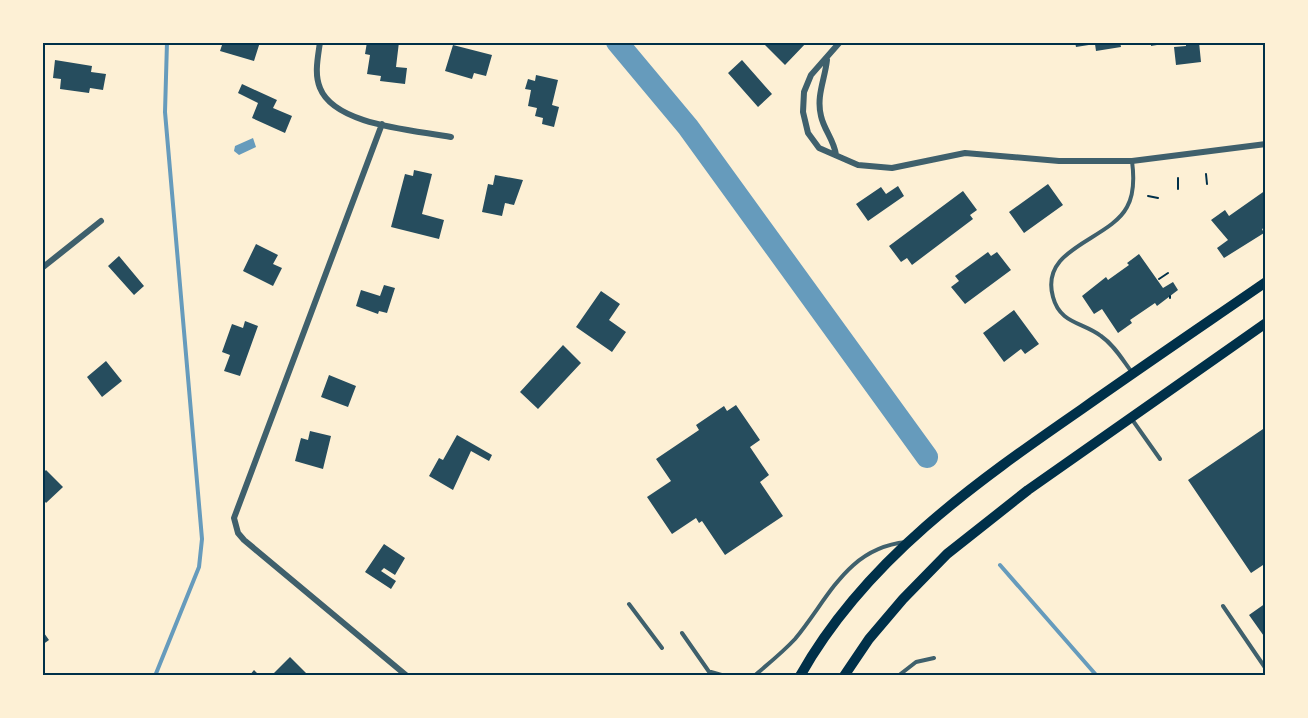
<svg xmlns="http://www.w3.org/2000/svg" width="1308" height="718" font-family="'Titillium Web',sans-serif">
	<style>
		.water { fill: #669bbc }
		.lines { fill: none; stroke-linecap: round; stroke-linejoin: round }
		.stream { stroke: #669bbc; stroke-width: 4 }
		.river { stroke: #669bbc; stroke-width: 22 }
		.building { fill: #264d5e }
		.path { stroke: #003049; stroke-width: 2 }
		.service { stroke: #3f606c; stroke-width: 4 }
		.minor { stroke: #3f606c; stroke-width: 6 }
		.primary { stroke: #003049; stroke-width: 10 }
		.neatline { fill: none; stroke: #003049; stroke-width: 2 }
	</style>
	<rect width="100%" height="100%" fill="#fdf0d5"/>
	<path class="water" d="M 253,138 L 256,147 L 239,155 L 234,151 L 235,146 Z"/>
	<g class="lines">
		<path class="stream" d="M 1000,565 L 1097,676
			M 155,676 L 199,567 L 202,539 L 165,112 L 167,42"/>
		<path class="river" d="M 617,42 L 688,127 L 927,457"/>
	</g>
	<path class="building" d="M 223,42 L 260,42 L 254,61 L 220,51 Z
		M 367,42 L 399,42 L 396,67 L 407,68 L 405,84 L 380,81 L 381,76 L 367,74 L 370,55 L 365,54 Z
		M 762,42 L 807,42 L 785,65 Z
		M 1075,42 L 1120,42 L 1121,47 L 1096,51 L 1095,44 L 1076,47 Z
		M 1151,42 L 1163,42 L 1163,44 L 1151,46 Z
		M 1186,42 L 1199,42 L 1201,62 L 1176,65 L 1174,47 L 1186,46 Z
		M 453,45 L 492,55 L 486,76 L 474,73 L 472,79 L 445,71 Z
		M 55,60 L 92,66 L 91,72 L 106,74 L 103,90 L 90,88 L 89,93 L 60,89 L 61,79 L 53,78 Z
		M 742,60 L 772,94 L 758,107 L 728,73 Z
		M 536,75 L 558,80 L 552,105 L 559,107 L 554,127 L 542,124 L 543,118 L 535,116 L 537,108 L 528,106 L 531,90 L 525,89 L 528,79 L 535,81 Z
		M 242,84 L 277,100 L 273,108 L 292,116 L 285,133 L 252,118 L 258,103 L 238,93 Z
		M 414,170 L 432,174 L 422,214 L 444,220 L 439,239 L 391,227 L 405,174 L 413,176 Z
		M 495,175 L 523,180 L 514,205 L 505,203 L 502,216 L 482,212 L 488,184 L 493,185 Z
		M 1048,184 L 1063,205 L 1024,233 L 1009,212 Z
		M 898,186 L 904,196 L 868,221 L 856,204 L 881,187 L 886,194 Z
		M 1266,190 L 1266,227 L 1262,229 L 1264,233 L 1224,258 L 1217,248 L 1228,240 L 1211,220 L 1225,210 L 1229,216 Z
		M 963,191 L 977,210 L 970,215 L 973,219 L 912,265 L 907,258 L 901,262 L 889,246 Z
		M 256,244 L 278,255 L 273,264 L 282,268 L 273,286 L 243,271 Z
		M 988,252 L 991,256 L 997,252 L 1011,270 L 965,304 L 951,287 L 959,281 L 955,276 Z
		M 1139,254 L 1163,288 L 1173,282 L 1178,290 L 1157,306 L 1155,303 L 1130,320 L 1132,323 L 1118,333 L 1102,309 L 1094,314 L 1082,296 L 1106,277 L 1108,280 L 1129,265 L 1127,263 Z
		M 119,256 L 144,286 L 134,295 L 108,266 Z
		M 384,285 L 395,288 L 387,313 L 379,311 L 378,314 L 356,306 L 361,290 L 380,296 Z
		M 601,291 L 620,304 L 609,320 L 626,332 L 612,352 L 576,327 Z
		M 1014,310 L 1039,344 L 1025,354 L 1021,349 L 1004,362 L 983,333 Z
		M 245,321 L 258,326 L 240,376 L 224,371 L 230,355 L 222,352 L 232,324 L 243,328 Z
		M 563,345 L 581,363 L 538,409 L 520,392 Z
		M 106,361 L 122,381 L 102,397 L 87,377 Z
		M 329,375 L 356,386 L 348,407 L 321,397 Z
		M 736,405 L 760,440 L 750,447 L 769,475 L 760,482 L 783,516 L 725,555 L 702,521 L 699,523 L 696,518 L 672,534 L 647,497 L 671,481 L 656,459 L 699,430 L 696,425 L 724,406 L 727,411 Z
		M 1266,427 L 1266,563 L 1251,573 L 1188,480 Z
		M 310,431 L 331,436 L 323,469 L 295,461 L 301,438 L 308,440 Z
		M 457,435 L 492,455 L 489,461 L 471,451 L 453,490 L 429,476 L 439,458 L 443,460 Z
		M 46,470 L 63,487 L 46,503 L 42,498 L 42,474 Z
		M 384,544 L 405,558 L 395,575 L 384,568 L 381,571 L 396,581 L 391,589 L 365,572 Z
		M 1266,603 L 1266,639 L 1249,615 Z
		M 44,633 L 49,640 L 42,645 L 42,635 Z
		M 290,657 L 309,676 L 271,676 Z
		M 254,670 L 260,676 L 249,676 Z"/>
	<g class="lines">
		<path class="path" d="M 1206,174 L 1207,184
			M 1178,178 L 1178,189
			M 1148,196 L 1158,198
			M 1159,279 L 1168,273
			M 1170,296 L 1170,298"/>
		<path class="service" d="M 1131,371 C 1122,359 1114,345 1101,336 C 1083,322 1060,324 1053,297 C 1039,247 1109,241 1127,207 C 1135,193 1134,176 1132,161
			M 1131,418 L 1160,459
			M 629,604 L 662,648
			M 1223,606 L 1266,669
			M 682,633 L 712,676
			M 711,672 L 725,676
			M 754,676 C 768,664 782,653 795,639 C 829,598 847,548 906,542
			M 898,676 L 916,662 L 934,658"/>
		<path class="minor" d="M 320,42 C 318,57 314,74 320,88 C 335,126 416,130 451,137
			M 840,42 L 811,75 L 804,92 L 803,112 L 808,133 L 819,148 L 858,165 L 892,168 L 965,153 L 1059,161 L 1132,161 L 1266,144
			M 827,60 C 825,79 816,96 821,116 C 824,130 834,140 836,155
			M 382,124 L 234,518 L 238,533 L 244,540 L 407,676
			M 42,268 L 101,221"/>
		<path class="primary" d="M 800,676 C 865,560 975,483 1082,409 C 1143,366 1205,324 1266,282
			M 844,676 L 869,639 L 903,599 L 947,554 L 1028,490 L 1266,323"/>
	</g>
	<rect width="1308" height="718" fill="none" stroke="#fdf0d5" stroke-width="87"/>
	<rect x="44" y="44" width="1220" height="630" class="neatline"/>
</svg>
